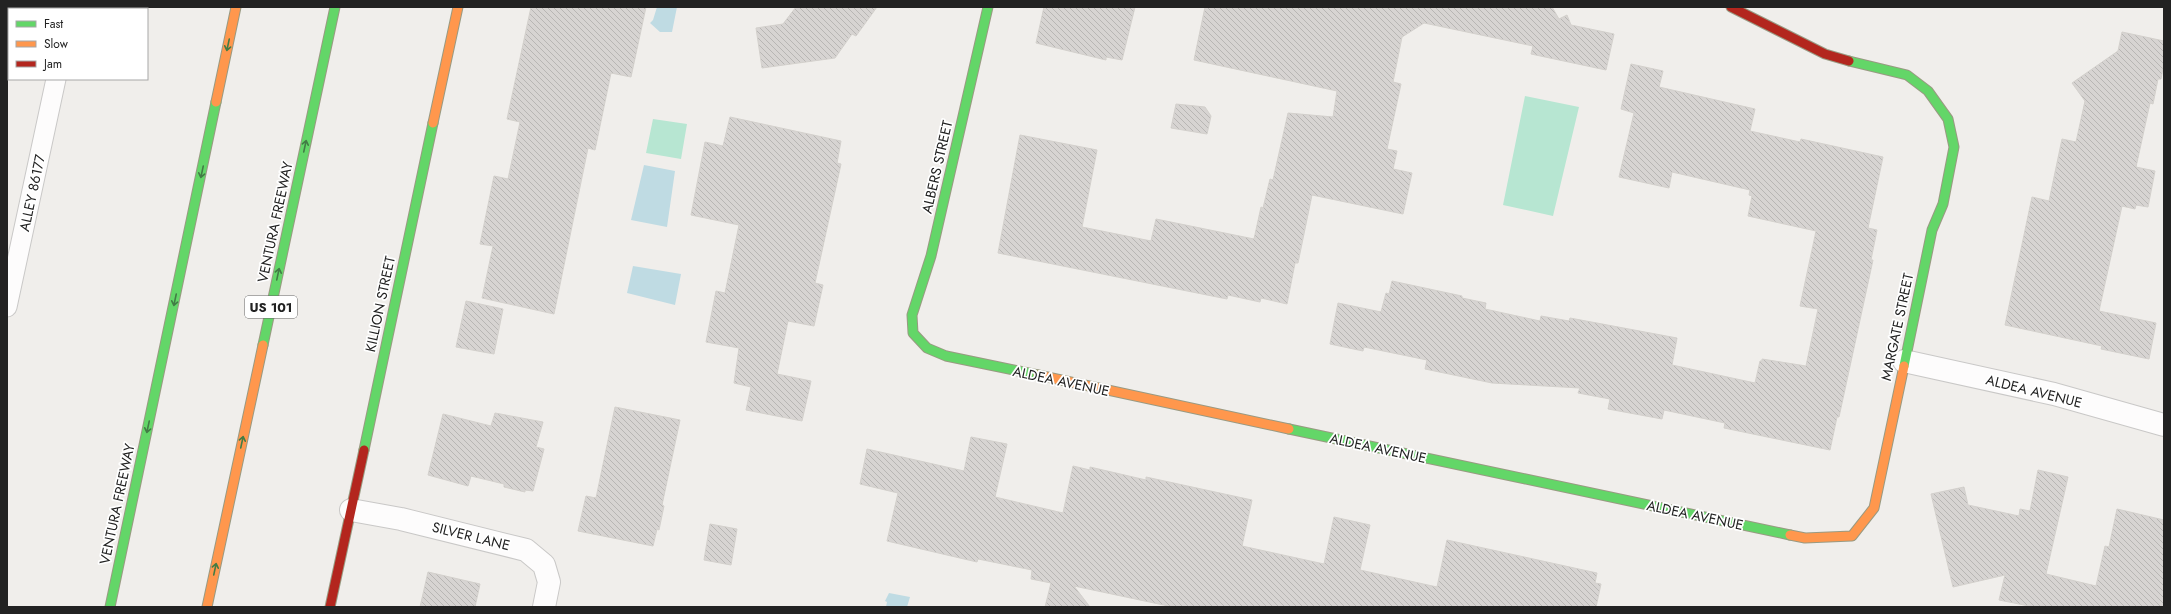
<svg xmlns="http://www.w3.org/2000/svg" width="2171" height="614" font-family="Jost,sans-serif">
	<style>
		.pitch { fill: #b7e6d2 }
		.water { fill: #bfdbe3 }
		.building { fill: url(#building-back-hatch); stroke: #d3d0cc }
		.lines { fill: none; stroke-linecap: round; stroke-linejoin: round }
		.lane-casing { stroke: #c9c8c7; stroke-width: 21 }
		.street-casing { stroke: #c9c8c7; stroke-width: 24 }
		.fast-casing { stroke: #999a82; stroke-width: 11 }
		.slow-casing { stroke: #999a82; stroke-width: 11 }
		.jam-casing { stroke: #999a82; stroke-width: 11 }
		.lane { stroke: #fdfcfc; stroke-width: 19 }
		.street { stroke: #fdfcfc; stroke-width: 22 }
		.fast { stroke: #63d668; stroke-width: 9 }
		.slow { stroke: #ff974d; stroke-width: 9 }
		.jam { stroke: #b3261e; stroke-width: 9 }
		.oneway { stroke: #427c45 }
		.labels { text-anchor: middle; stroke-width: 3.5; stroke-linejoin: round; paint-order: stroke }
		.shield { fill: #fff; stroke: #646464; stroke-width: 1 }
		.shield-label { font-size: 13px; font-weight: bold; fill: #222 }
		.street-label { font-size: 14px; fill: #222; stroke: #fff }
	</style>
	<defs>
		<pattern id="building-back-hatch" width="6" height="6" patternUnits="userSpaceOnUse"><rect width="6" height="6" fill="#d7d4d2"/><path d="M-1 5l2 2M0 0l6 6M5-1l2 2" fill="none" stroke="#b8b6b4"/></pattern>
	</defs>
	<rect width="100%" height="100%" fill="#f0eeeb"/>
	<path class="pitch" d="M 1525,96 L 1579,107 L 1553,216 L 1503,205 Z
		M 653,119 L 687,124 L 681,159 L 646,153 Z"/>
	<path class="water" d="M 657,7 L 677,7 L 672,32 L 660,32 L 650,23 L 653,20 Z
		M 644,165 L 675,171 L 667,227 L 631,220 Z
		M 633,266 L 681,274 L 675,305 L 627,293 Z
		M 889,593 L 910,597 L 907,607 L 886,607 L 887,602 L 885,601 Z"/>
	<path class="building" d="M 531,7 L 646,7 L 631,77 L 611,73 L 595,150 L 588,148 L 554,314 L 482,298 L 493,246 L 480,244 L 494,176 L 508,179 L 520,122 L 507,119 Z
		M 796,7 L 877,7 L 856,36 L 852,34 L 835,58 L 762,68 L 756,28 L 783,24 Z
		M 1044,7 L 1135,7 L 1122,60 L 1106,57 L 1106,60 L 1036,43 Z
		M 1205,7 L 1552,7 L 1559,19 L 1567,15 L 1571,25 L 1614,34 L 1606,70 L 1531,54 L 1533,46 L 1424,23 L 1402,37 L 1393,82 L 1401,84 L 1387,149 L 1397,151 L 1393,169 L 1412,173 L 1403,214 L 1312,195 L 1298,263 L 1295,263 L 1287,304 L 1261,298 L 1260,302 L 1228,295 L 1227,299 L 998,253 L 1020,135 L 1097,150 L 1082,227 L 1151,241 L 1156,219 L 1254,239 L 1261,207 L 1263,208 L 1270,179 L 1273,180 L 1288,113 L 1333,117 L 1337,91 L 1194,60 Z
		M 2122,32 L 2164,41 L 2164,63 L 2161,79 L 2158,79 L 2153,104 L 2150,103 L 2136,167 L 2155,171 L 2148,207 L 2136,205 L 2135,209 L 2122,206 L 2099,311 L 2156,323 L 2149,359 L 2101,349 L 2102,346 L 2005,325 L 2032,197 L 2049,201 L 2062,139 L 2076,142 L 2085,101 L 2072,83 L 2118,51 Z
		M 1631,64 L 1663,71 L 1659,87 L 1755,109 L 1750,131 L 1800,142 L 1801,139 L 1883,157 L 1868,228 L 1877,230 L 1871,260 L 1873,260 L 1839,417 L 1837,417 L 1830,450 L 1724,428 L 1725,423 L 1664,410 L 1662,419 L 1608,409 L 1610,399 L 1578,393 L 1580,388 L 1492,383 L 1425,369 L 1427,360 L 1364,347 L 1363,351 L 1330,344 L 1338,303 L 1381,312 L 1386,293 L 1389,294 L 1392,281 L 1462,296 L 1462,298 L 1486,303 L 1485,309 L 1540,321 L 1541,316 L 1569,321 L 1570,318 L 1677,338 L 1672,365 L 1755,383 L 1760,361 L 1762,361 L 1762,359 L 1806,366 L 1818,309 L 1800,306 L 1816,231 L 1748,216 L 1752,196 L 1749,195 L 1750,190 L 1672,172 L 1669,188 L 1619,177 L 1634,113 L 1621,109 Z
		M 1176,104 L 1205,107 L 1211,116 L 1207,134 L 1171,128 Z
		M 730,117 L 841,141 L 837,163 L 841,164 L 815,283 L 823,285 L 814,326 L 788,321 L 777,374 L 811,381 L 802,421 L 746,410 L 751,387 L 734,383 L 739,348 L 706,342 L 716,291 L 725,293 L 739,225 L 691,215 L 705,142 L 723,146 Z
		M 466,301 L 503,309 L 494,354 L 456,347 Z
		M 615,407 L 680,420 L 662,505 L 664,506 L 659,530 L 657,529 L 653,546 L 578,531 L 586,496 L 596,498 Z
		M 495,413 L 543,422 L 536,447 L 544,449 L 533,491 L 525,490 L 525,492 L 504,487 L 504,484 L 471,476 L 468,486 L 428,475 L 443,414 L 491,426 Z
		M 971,437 L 1007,444 L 995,497 L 1063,513 L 1073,466 L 1090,470 L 1090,467 L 1146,480 L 1146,477 L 1252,500 L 1242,546 L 1324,564 L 1334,517 L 1370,525 L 1360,570 L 1437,587 L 1447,540 L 1597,573 L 1595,583 L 1601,584 L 1596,607 L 1173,607 L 1074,586 L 1090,607 L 1045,607 L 1051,583 L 1031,579 L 1032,570 L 978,559 L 977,562 L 887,541 L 898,493 L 860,484 L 867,449 L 964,471 Z
		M 2038,470 L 2068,477 L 2046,574 L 2096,586 L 2105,546 L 2109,547 L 2117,509 L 2164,520 L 2164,607 L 2034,607 L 1999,600 L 2005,575 L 1953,587 L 1931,494 L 1964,487 L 1968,505 L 2019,516 L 2020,509 L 2030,511 Z
		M 710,524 L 737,529 L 731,565 L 704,560 Z
		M 428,572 L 480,584 L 475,607 L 420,607 Z"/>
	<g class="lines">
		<g class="lane-casing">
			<path id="lane" d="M 71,9 L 72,7
				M 7,307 L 56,79"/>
		</g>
		<g class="street-casing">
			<path id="street" d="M 1904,361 L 2054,394 L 2164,425
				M 351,510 L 401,519 L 526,550 L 544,565 L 549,582 L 544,607"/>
		</g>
		<g class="fast-casing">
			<path id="fast" d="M 988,7 L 931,256 L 912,315 L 913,333 L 927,348 L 946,356 L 1038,375
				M 1849,61 L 1907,75 L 1928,91 L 1948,119 L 1954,147 L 1943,204 L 1932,230 L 1904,366
				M 263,345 L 335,7
				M 1289,429 L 1790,535
				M 364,450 L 433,123
				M 110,607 L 216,102"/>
		</g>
		<g class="slow-casing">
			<path id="slow" d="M 216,102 L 236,7
				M 433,123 L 458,7
				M 1038,375 L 1289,429
				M 1790,535 L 1805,538 L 1852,536 L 1874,508 L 1904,366
				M 207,607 L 263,345"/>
		</g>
		<g class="jam-casing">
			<path id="jam" d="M 1731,7 L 1825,54 L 1849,61
				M 330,607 L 364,450"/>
		</g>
		<use href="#lane" class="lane"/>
		<use href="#street" class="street"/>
		<use href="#fast" class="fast"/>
		<use href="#slow" class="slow"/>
		<use href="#jam" class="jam"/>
	</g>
	<defs><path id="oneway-shaft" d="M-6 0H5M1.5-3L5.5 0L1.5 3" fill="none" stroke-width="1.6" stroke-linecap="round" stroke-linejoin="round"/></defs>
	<g class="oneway">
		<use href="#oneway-shaft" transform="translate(228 45) rotate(102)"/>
		<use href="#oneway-shaft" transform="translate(305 146) rotate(-78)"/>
		<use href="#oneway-shaft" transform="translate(202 172) rotate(102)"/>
		<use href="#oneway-shaft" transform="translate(278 274) rotate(-78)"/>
		<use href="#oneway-shaft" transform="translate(175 300) rotate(102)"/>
		<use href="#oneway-shaft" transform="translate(148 427) rotate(102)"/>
		<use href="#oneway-shaft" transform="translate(242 442) rotate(-78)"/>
		<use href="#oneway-shaft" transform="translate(215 569) rotate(-78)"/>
	</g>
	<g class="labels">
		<rect class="shield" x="245" y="296" width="52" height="22" rx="3"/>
		<g class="shield-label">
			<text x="271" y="312">US 101</text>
		</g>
		<g class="street-label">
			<text transform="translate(937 167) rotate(-77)" y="5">ALBERS STREET</text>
			<text transform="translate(32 193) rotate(-78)" y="5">ALLEY 86177</text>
			<text transform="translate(275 222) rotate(-78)" y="5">VENTURA FREEWAY</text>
			<text transform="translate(380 304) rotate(-78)" y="5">KILLION STREET</text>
			<text transform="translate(1897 327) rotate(-78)" y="5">MARGATE STREET</text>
			<text transform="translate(1061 381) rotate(12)" y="5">ALDEA AVENUE</text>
			<text transform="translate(2034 391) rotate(14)" y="5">ALDEA AVENUE</text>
			<text transform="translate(1378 448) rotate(12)" y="5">ALDEA AVENUE</text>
			<text transform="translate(117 504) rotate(-78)" y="5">VENTURA FREEWAY</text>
			<text transform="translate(1695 515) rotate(12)" y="5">ALDEA AVENUE</text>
			<text transform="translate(471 536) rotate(14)" y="5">SILVER LANE</text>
		</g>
	</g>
	<rect width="2171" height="614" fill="none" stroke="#222222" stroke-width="16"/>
	<rect x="8" y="8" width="140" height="72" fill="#ffffff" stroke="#a7a7a7"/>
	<rect x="16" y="21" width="20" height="6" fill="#63d668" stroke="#a7a7a7"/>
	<text x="44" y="28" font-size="12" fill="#222222">Fast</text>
	<rect x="16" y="41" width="20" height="6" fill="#ff974d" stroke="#a7a7a7"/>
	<text x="44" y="48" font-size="12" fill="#222222">Slow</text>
	<rect x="16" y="61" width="20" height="6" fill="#b3261e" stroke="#a7a7a7"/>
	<text x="44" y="68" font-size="12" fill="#222222">Jam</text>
</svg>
